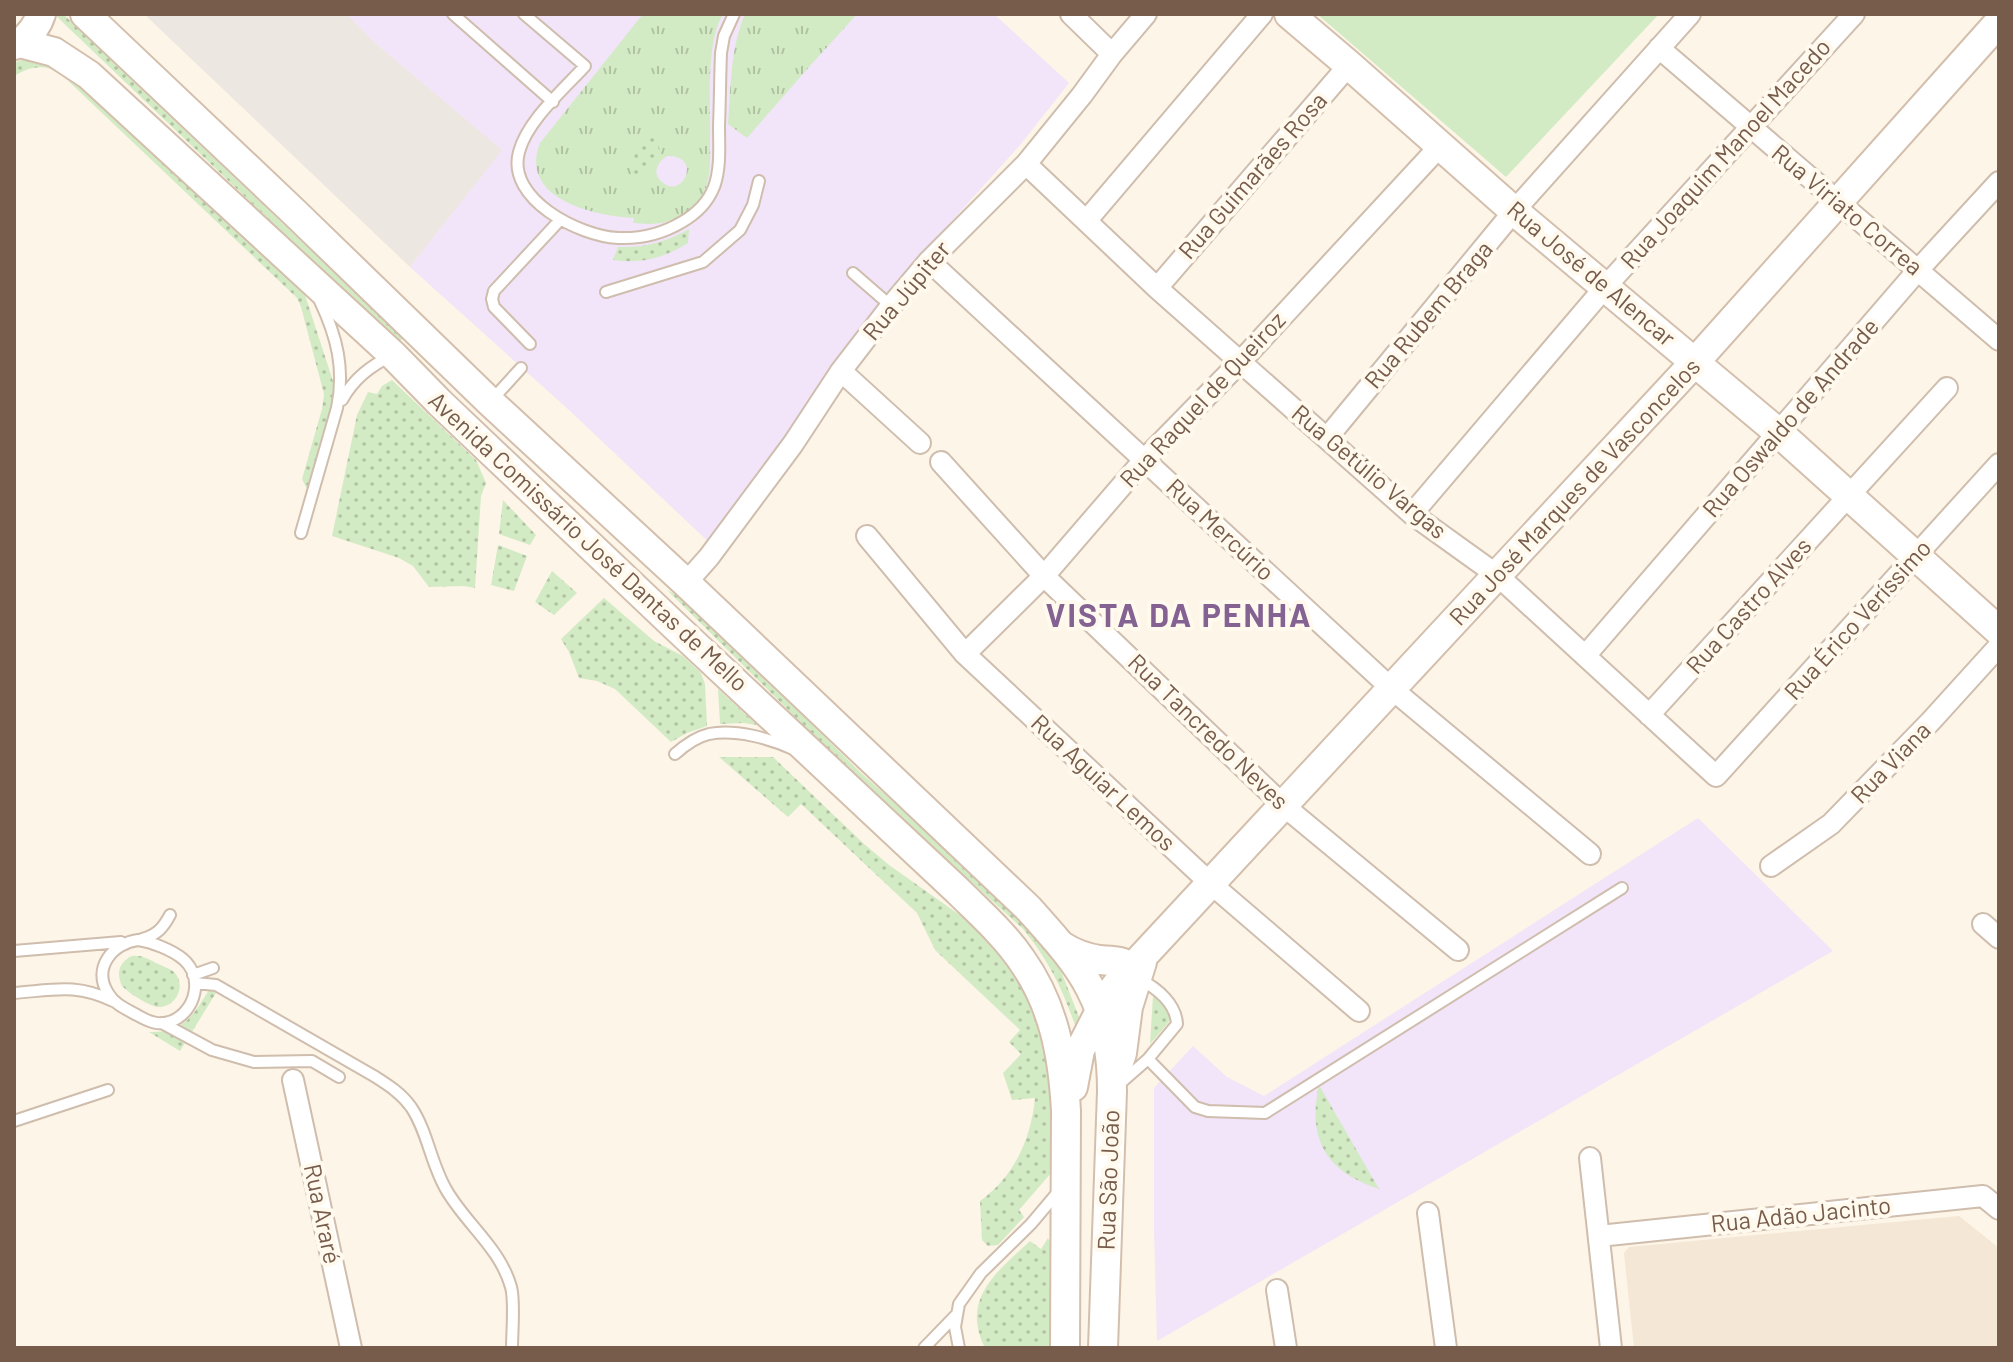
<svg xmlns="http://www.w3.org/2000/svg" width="2013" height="1362" font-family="Barlow,sans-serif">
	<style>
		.residential { fill: #f4e7d5 }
		.industrial { fill: #ede7e1 }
		.education { fill: #f2e4f9 }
		.grass { fill: url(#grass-tufts); fill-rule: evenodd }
		.garden { fill: url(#garden-dots) }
		.pitch { fill: #d3ebc5 }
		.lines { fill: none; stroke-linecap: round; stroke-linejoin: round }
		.lane-casing { stroke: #cfbdad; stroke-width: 14 }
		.street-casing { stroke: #cfbdad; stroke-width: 24 }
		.secondary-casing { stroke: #d4bfad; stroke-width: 32 }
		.lane { stroke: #fff; stroke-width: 10 }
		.street { stroke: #fff; stroke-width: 20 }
		.secondary { stroke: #fff; stroke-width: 28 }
		.labels { text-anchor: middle; stroke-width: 8; stroke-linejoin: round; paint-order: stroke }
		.street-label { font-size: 24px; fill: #775c4b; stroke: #fff9ee }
		.district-label { font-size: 32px; font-weight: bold; letter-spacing: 2px; fill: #846393; stroke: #fff9ee }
	</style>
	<defs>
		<pattern id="grass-tufts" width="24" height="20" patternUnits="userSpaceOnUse" patternTransform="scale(2)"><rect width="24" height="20" fill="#d3ebc5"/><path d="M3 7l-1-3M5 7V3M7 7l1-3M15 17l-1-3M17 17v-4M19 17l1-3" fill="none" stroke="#b0c2a2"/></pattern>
		<pattern id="garden-dots" width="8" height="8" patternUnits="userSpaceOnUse" patternTransform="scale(2)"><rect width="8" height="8" fill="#d3ebc5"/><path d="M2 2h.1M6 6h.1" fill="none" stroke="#b0c2a2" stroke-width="1.8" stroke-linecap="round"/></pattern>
	</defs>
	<rect width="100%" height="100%" fill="#fdf5e7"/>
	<path class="residential" d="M 1959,1216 L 1999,1248 L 1999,1348 L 1634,1348 L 1624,1253 L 1629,1247 Z"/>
	<path class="industrial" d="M 144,14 L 347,14 L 374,42 L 503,150 L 410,267 Z"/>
	<path class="education" d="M 347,14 L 994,14 L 1069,83 L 1020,145 L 882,299 L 735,522 L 715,548 L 570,411 L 410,267 L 502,150 L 374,42 Z
		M 1698,818 L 1833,951 L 1157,1341 L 1154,1230 L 1154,1088 L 1193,1046 L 1227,1077 L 1264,1096 Z"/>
	<path class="grass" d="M 643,14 L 723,14 C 705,44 711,106 710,141 C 710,155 711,170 707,184 C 702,201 686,216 669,221 C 657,225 645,224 633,223 L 634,218 C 595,216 518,199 540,143 ZM 667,156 C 704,155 682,201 662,182 C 651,173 658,162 667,156 Z
		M 745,14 L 857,14 L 809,67 L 747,138 L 728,124 C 731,87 730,49 745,14 Z"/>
	<path class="garden" d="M 54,14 L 63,14 L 403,338 L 398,343 Z
		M 26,58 L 61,66 L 300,288 L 305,295 L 333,381 L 334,396 L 308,491 L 302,479 L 322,409 L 324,394 L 301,307 L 297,298 L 62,75 C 47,63 30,66 14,76 L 14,63 Z
		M 654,133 L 661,153 C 649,162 640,171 636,186 C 628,157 634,152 654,133 Z
		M 689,229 L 688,243 C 664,258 641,264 613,260 L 618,247 C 645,248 666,242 689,229 Z
		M 392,380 L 476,460 L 486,483 L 481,496 L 475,588 L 464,586 L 429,587 L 413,566 L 399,558 L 332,536 L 357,415 L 368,392 L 377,394 L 382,386 Z
		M 503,500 L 536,535 L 530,545 L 499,534 Z
		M 498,545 L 527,556 L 514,591 L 491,585 Z
		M 552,571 L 577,593 L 554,615 L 535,602 Z
		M 667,590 L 687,600 L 861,773 L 1004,900 L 1045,946 L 1061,971 L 1081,1022 L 1078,1034 C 1064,992 1051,964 1023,929 L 858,779 Z
		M 604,598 L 654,641 L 683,656 L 701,673 L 705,684 L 707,726 L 687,733 L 671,742 L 615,689 L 597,681 L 579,678 L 569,652 L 561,639 Z
		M 718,689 L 757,725 L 743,723 L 720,724 Z
		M 719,757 L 773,757 L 863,843 L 889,865 L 974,925 L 999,949 L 1032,999 L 1054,1078 L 1052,1172 L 1019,1210 L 1024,1217 L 998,1245 L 988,1246 L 982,1240 L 980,1201 C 1014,1177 1031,1139 1035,1098 L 1012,1100 L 1003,1073 L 1021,1054 L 1009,1042 L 1020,1030 L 935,950 L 917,913 L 801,804 L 788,817 Z
		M 132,956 C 142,955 148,959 156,963 C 162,966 169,968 174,972 C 186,984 178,1005 161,1007 C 151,1008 129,993 122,986 C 116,973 119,962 132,956 Z
		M 1157,981 C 1184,1012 1174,1016 1150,1044 L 1153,996 Z
		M 209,990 L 216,993 L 180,1051 L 149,1032 C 183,1033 192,1017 209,990 Z
		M 1319,1085 L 1379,1189 C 1326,1172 1307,1139 1319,1085 Z
		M 1048,1238 L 1053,1248 L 1056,1259 L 1051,1348 L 985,1348 C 960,1298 998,1271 1030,1241 L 1041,1249 Z"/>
	<path class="pitch" d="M 1317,14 L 1659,14 L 1506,177 Z"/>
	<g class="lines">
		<g class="lane-casing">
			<path id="lane" d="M 453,14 L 553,102
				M 524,14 L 585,66 C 563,90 527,121 519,152 C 506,199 579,236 618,238 C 641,239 662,234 682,222 C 696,214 708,202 714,187 C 721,168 719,146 719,126 C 720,102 720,77 721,53 L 724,36 L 734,14
				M 853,273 L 891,306
				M 606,292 L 703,262 L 740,230 L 753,205 L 759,181
				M 530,344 L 494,307 L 492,299 L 494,291 L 560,220
				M 342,400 C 354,378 371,366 392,355
				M 490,402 L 521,368
				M 301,533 L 337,408 C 345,369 337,337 320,301
				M 675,754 C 684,746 696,737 709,734 C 735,729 769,738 793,749
				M 142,939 C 157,935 163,928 170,915
				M 138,940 C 152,942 172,950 183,959 C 204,977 196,1011 172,1021 C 159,1026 149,1022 137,1015 C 126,1009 114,1004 108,993 C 92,968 113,943 138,940 Z
				M 14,951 L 121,942
				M 193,975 L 213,968
				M 195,983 L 216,985 L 374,1076 C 388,1085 401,1093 411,1107 C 428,1132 431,1165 447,1191 C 467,1225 500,1248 511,1287 C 515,1301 512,1332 512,1348
				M 14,993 C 54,990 76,983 113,1001
				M 162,1023 L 212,1050 L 254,1062 L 312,1061 L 339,1077
				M 1148,1059 L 1195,1107 L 1208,1111 L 1265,1113 L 1622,888
				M 1116,1087 L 1148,1059 L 1177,1024 C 1176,1004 1158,989 1141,980
				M 14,1121 L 108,1090
				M 924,1348 L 956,1315
				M 959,1348 L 955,1327 L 959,1304 L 981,1273 L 1031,1224 L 1058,1192"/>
		</g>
		<g class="street-casing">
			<path id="street" d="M 1071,14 L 1112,54
				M 1659,48 L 1999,340
				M 1026,164 L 1157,288 L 1412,514 L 1497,575 L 1716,776 L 1999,464
				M 1087,220 L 1262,14
				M 929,261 L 1392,689 L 1590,854
				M 1157,288 L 1349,65
				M 841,371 L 920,443
				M 1327,438 L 1514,211 L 1690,14
				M 941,462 L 1044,576 L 1284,806 L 1458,950
				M 1412,514 L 1606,286 L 1854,14
				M 867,536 L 965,654 L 1210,883 L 1359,1011
				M 686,583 L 709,557 L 793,444 L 841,371 L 891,306 L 929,261 L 1026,164 L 1082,95 L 1112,54 L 1146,14
				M 965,654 L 1044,576 L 1144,460 L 1241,361 L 1440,146
				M 1585,656 L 1918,270 L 1999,182
				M 1649,715 L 1947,388
				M 1771,866 L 1831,824 L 1931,721 L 1999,646
				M 1983,924 L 1999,938
				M 293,1080 L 351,1348
				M 1590,1158 L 1611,1348
				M 1428,1213 L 1446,1348
				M 1599,1236 L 1983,1196 L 1999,1209
				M 1277,1290 L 1286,1348"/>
		</g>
		<g class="secondary-casing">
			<path id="secondary" d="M 85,14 L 295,213 L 490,402 L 686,583 L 1029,909 C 1051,934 1075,959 1090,988 C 1106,1018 1112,1056 1112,1091 L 1103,1348
				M 1289,14 L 1349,65 L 1514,211 L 1779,433 L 1999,631
				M 20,43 C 30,35 37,27 41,14
				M 14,45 L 20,43 L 54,52 L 89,75 L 393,355 L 440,403 L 678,629 L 958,891 C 980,913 1004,934 1021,959 C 1054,1005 1063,1056 1066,1111 L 1065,1348
				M 1062,946 C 1074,954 1086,958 1100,960 C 1112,961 1122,960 1132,968
				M 1118,1065 L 1122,1053 L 1128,1007 L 1142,962
				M 1073,1087 L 1080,1050 L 1106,999 L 1118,983 L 1695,362 L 1999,22"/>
		</g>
		<use href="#lane" class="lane"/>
		<use href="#street" class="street"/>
		<use href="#secondary" class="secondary"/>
	</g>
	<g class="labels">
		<g class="street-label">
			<text transform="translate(1726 154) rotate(-48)" y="8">Rua Joaquim Manoel Macedo</text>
			<text transform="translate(1253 176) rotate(-49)" y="8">Rua Guimarães Rosa</text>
			<text transform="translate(1847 210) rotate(40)" y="8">Rua Viriato Correa</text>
			<text transform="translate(1591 274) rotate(40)" y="8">Rua José de Alencar</text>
			<text transform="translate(907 291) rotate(-50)" y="8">Rua Júpiter</text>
			<text transform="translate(1429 315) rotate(-50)" y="8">Rua Rubem Braga</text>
			<text transform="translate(1203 400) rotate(-47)" y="8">Rua Raquel de Queiroz</text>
			<text transform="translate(1791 418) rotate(-49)" y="8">Rua Oswaldo de Andrade</text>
			<text transform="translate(1369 472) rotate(40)" y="8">Rua Getúlio Vargas</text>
			<text transform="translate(1575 492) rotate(-47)" y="8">Rua José Marques de Vasconcelos</text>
			<text transform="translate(1220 530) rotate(43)" y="8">Rua Mercúrio</text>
			<text transform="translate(588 542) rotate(43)" y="8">Avenida Comissário José Dantas de Mello</text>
			<text transform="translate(1749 606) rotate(-48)" y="8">Rua Castro Alves</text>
			<text transform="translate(1858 620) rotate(-48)" y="8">Rua Érico Veríssimo</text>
			<text transform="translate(1208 732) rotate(44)" y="8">Rua Tancredo Neves</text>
			<text transform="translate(1891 763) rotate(-46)" y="8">Rua Viana</text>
			<text transform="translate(1103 783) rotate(43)" y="8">Rua Aguiar Lemos</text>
			<text transform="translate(1109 1180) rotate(-88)" y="8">Rua São João</text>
			<text transform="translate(322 1214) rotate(78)" y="8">Rua Araré</text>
			<text transform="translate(1801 1215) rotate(-6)" y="8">Rua Adão Jacinto</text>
		</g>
		<g class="district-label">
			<text x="1179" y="627">VISTA DA PENHA</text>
		</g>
	</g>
	<rect width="2013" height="1362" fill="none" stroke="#775c4b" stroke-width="32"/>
</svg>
